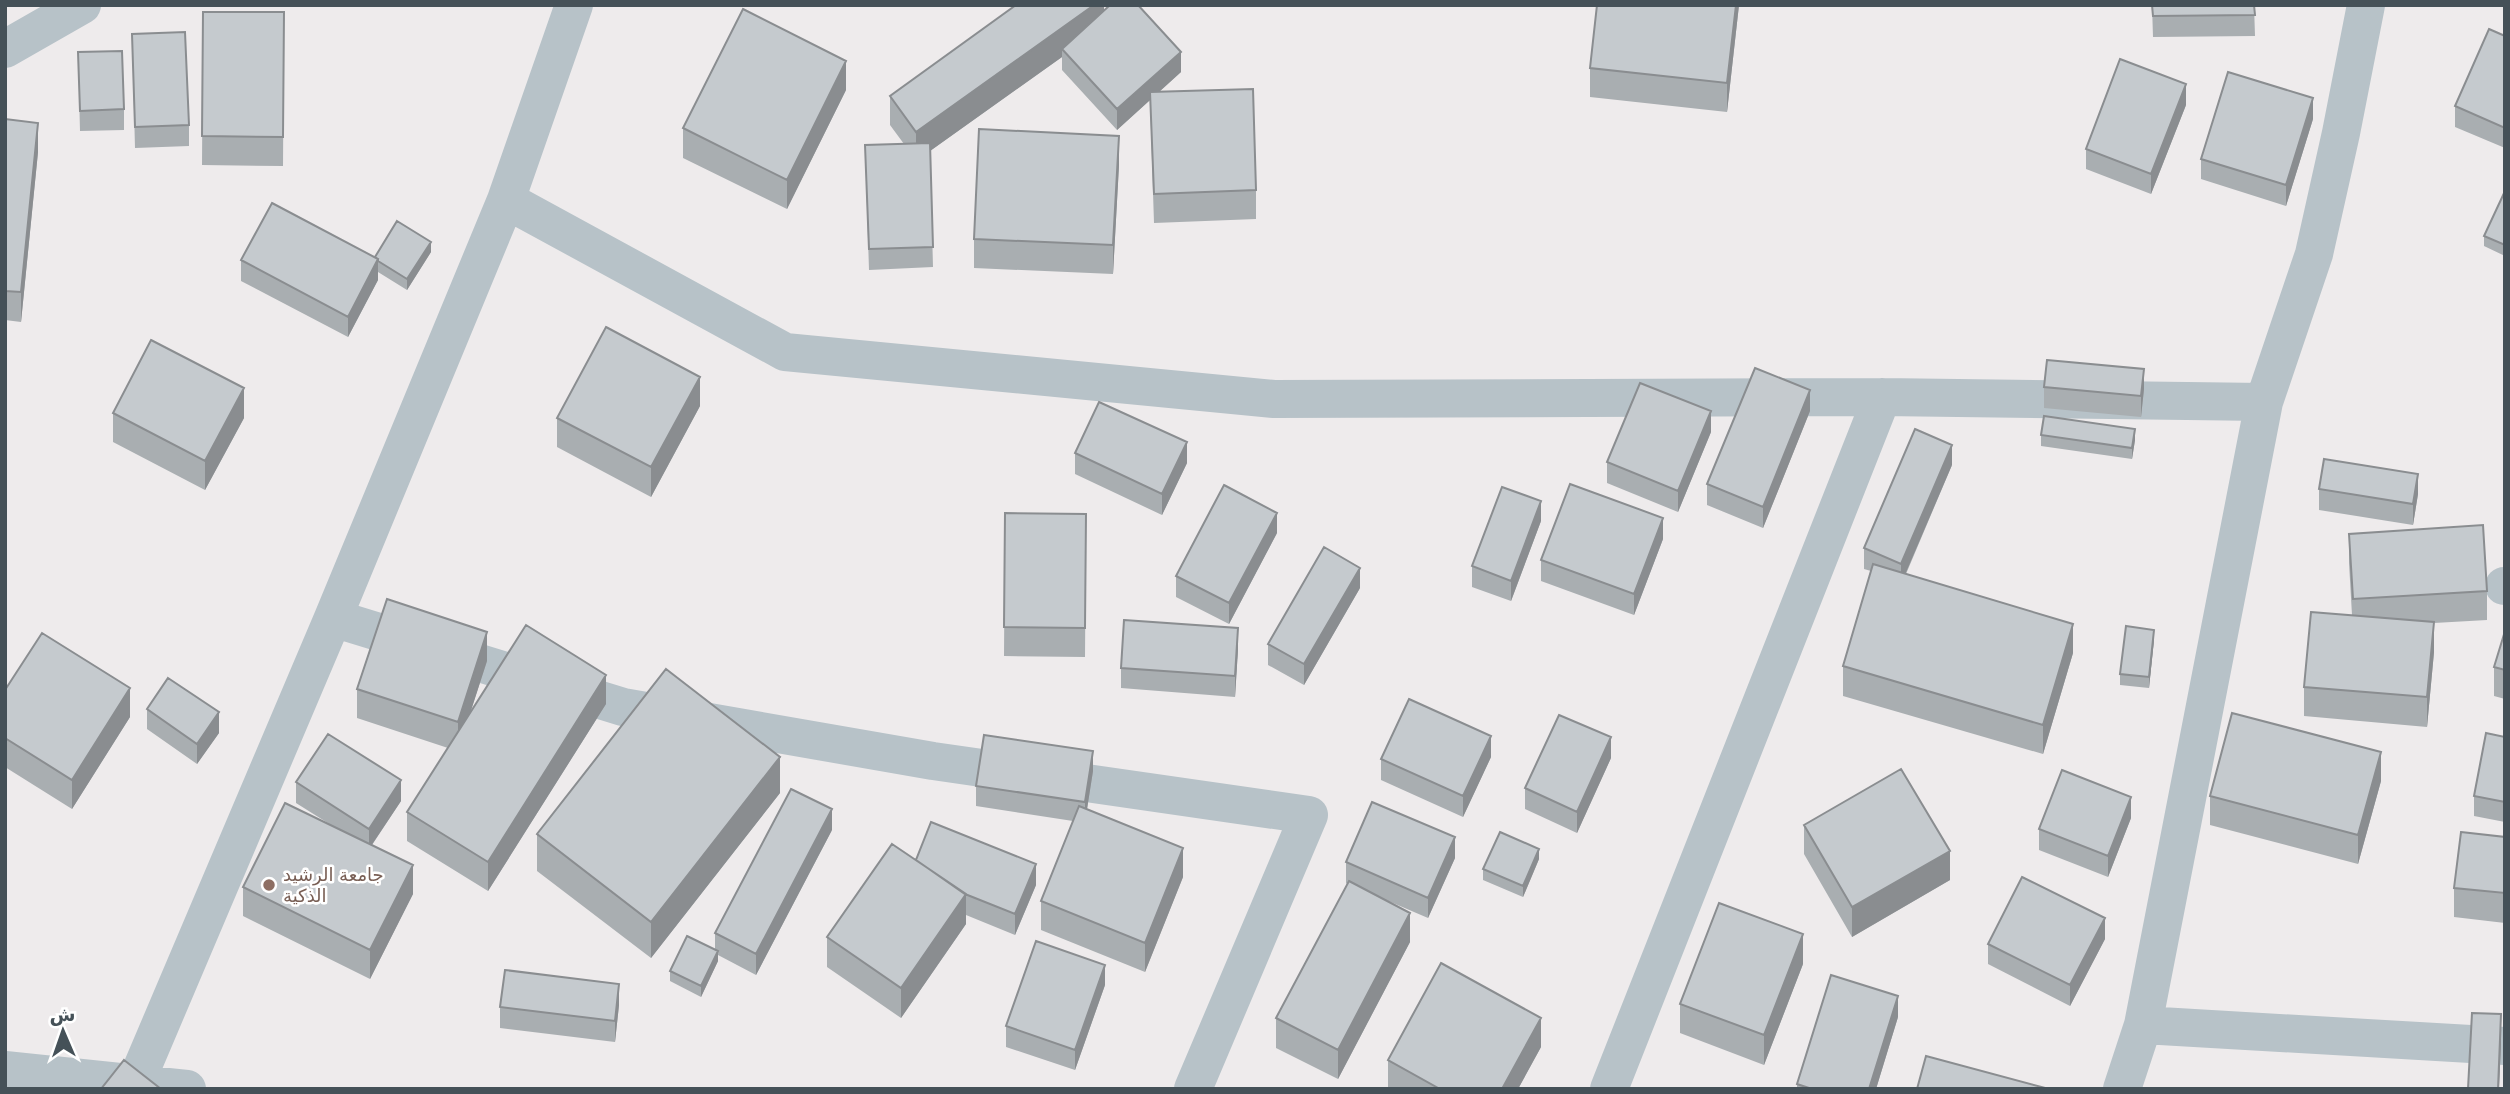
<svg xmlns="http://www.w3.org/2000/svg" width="2510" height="1094" font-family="'DejaVu Sans','Noto Naskh Arabic',sans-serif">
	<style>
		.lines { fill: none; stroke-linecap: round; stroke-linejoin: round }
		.minor { stroke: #b7c2c8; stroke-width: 38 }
		.wall { fill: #a9aeb1 }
		.shaded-wall { fill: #8a8d90 }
		.building { fill: #c5cace; stroke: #8a8d90; stroke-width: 2 }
		.education-dot { fill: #8d6e63; stroke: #fff; stroke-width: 2.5 }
		.labels { text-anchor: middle; stroke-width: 5; stroke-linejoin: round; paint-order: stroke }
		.education-label { font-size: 18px; fill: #785e54; stroke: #fff; text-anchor: start }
	</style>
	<rect width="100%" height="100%" fill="#eeebec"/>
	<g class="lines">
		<path class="minor" d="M 5,49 L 82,5
			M 506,200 L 785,352 L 1274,399 L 1882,397 L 2264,402
			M 2504,586 L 2505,586
			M 333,618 L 623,707 L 933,761 L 1309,815 L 1193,1089
			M 2143,1025 L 2505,1046
			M 5,1070 L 187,1089
			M 136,1082 L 333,618 L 506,200 L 574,5
			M 1609,1089 L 1882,397
			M 2122,1089 L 2143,1025 L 2264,402 L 2314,254 L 2341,133 L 2366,5"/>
	</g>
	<path class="wall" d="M 1104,5 L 1104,10 L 1181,72 L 1159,92 L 1256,190 L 1256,219 L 1154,223 L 1150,100 L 1117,130 L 1062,70 L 1062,57 L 930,151 L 933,267 L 869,270 L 865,145 L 904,144 L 890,125 L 890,96 Z
		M 1739,5 L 1727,112 L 1590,97 L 1590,68 Z
		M 2152,5 L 2254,5 L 2255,36 L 2153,37 Z
		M 203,12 L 284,12 L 283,166 L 202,165 Z
		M 132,34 L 189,125 L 189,146 L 135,148 Z
		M 2505,36 L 2505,148 L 2455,127 L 2455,106 Z
		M 78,52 L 124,109 L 124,130 L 80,131 Z
		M 846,90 L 787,209 L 683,158 L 683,128 Z
		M 2186,105 L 2151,194 L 2086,169 L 2086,149 Z
		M 5,119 L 38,152 L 21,322 L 5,320 Z
		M 2313,119 L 2286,206 L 2201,179 L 2201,159 Z
		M 1119,165 L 1113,274 L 974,268 L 974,239 Z
		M 2505,191 L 2505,256 L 2484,246 L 2484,236 Z
		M 431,252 L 407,290 L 378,272 L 378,280 L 348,337 L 241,281 L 241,260 L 375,257 Z
		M 2044,387 L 2144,389 L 2141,417 L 2044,408 Z
		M 700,406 L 651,497 L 557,447 L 557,418 Z
		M 1810,411 L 1763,528 L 1707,505 L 1707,484 Z
		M 113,413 L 244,418 L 205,490 L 113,442 Z
		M 1711,432 L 1678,512 L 1607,483 L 1607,462 Z
		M 2041,435 L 2135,440 L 2132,459 L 2041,446 Z
		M 1075,453 L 1187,463 L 1162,515 L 1075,474 Z
		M 1952,465 L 1906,574 L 2073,653 L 2043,754 L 1843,696 L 1843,666 L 1871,571 L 1864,569 L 1864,548 Z
		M 2319,489 L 2418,494 L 2413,525 L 2319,510 Z
		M 1005,513 L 1086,514 L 1085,657 L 1004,656 Z
		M 1541,521 L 1511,601 L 1472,587 L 1472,566 Z
		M 1277,533 L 1229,624 L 1176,597 L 1176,576 Z
		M 2349,534 L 2487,591 L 2487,620 L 2434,623 L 2434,652 L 2427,727 L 2304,716 L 2304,687 L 2352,615 L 2349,563 Z
		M 1663,539 L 1634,615 L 1541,581 L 1541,560 Z
		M 1360,588 L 1304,685 L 1268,665 L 1268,644 Z
		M 2505,631 L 2505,699 L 2494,696 L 2494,667 Z
		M 2154,640 L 2149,688 L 2120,685 L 2120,674 Z
		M 1238,649 L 1235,697 L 1121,688 L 1121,668 Z
		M 487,661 L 470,713 L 606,704 L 488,891 L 407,841 L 407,812 L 448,748 L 357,718 L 357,689 Z
		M 5,690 L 130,717 L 72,809 L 5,767 Z
		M 147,709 L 219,733 L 197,764 L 147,729 Z
		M 2505,737 L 2505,822 L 2474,816 L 2474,796 Z
		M 1491,757 L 1463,817 L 1381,780 L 1381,759 Z
		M 1611,758 L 1577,833 L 1525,809 L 1525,788 Z
		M 1093,771 L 1087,809 L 1183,877 L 1145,972 L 1041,930 L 1041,901 L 1073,821 L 976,806 L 976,786 Z
		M 2381,781 L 2358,864 L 2210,825 L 2210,796 Z
		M 296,782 L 401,801 L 372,845 L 413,894 L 370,979 L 243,916 L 243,887 L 331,825 L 296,803 Z
		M 780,793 L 651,958 L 537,871 L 537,834 Z
		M 2131,818 L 2108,877 L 2039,850 L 2039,829 Z
		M 1804,825 L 1950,880 L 1852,937 L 1804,854 Z
		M 832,830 L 756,975 L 718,955 L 718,961 L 701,997 L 670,981 L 670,971 L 715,949 L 715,933 Z
		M 2505,837 L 2505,923 L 2454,917 L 2454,888 Z
		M 1455,858 L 1428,918 L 1386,900 L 1410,942 L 1338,1079 L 1276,1048 L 1276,1018 L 1347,884 L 1346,883 L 1346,862 Z
		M 1539,859 L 1523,897 L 1483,880 L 1483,869 Z
		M 915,860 L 1036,885 L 1015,935 L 966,915 L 966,924 L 901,1018 L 827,967 L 827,937 Z
		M 2105,939 L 2070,1006 L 1988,964 L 1988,944 Z
		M 1803,964 L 1764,1065 L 1680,1033 L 1680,1004 Z
		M 1105,985 L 1075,1070 L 1006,1047 L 1006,1026 Z
		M 619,1005 L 615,1042 L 500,1028 L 500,1007 Z
		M 1898,1017 L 1876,1089 L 1797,1089 L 1797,1084 Z
		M 1541,1047 L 1518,1089 L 1388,1089 L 1388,1060 Z"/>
	<path class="shaded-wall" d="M 1094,5 L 1104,5 L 1104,27 L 1062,49 L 1062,57 L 916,161 L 916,132 Z
		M 1736,5 L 1739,5 L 1727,112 L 1727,83 Z
		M 1181,52 L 1181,72 L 1117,130 L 1117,109 Z
		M 846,61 L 846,90 L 787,209 L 787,180 Z
		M 2186,84 L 2186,105 L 2151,194 L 2151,174 Z
		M 2313,98 L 2313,119 L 2286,206 L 2286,185 Z
		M 38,123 L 38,152 L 21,322 L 21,292 Z
		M 1119,136 L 1119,165 L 1113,274 L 1113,245 Z
		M 431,242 L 431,252 L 407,290 L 407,279 Z
		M 378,259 L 378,280 L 348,337 L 348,317 Z
		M 2144,369 L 2144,389 L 2141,417 L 2141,396 Z
		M 700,377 L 700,406 L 651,497 L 651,467 Z
		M 244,388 L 244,418 L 205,490 L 205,461 Z
		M 1810,390 L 1810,411 L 1763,528 L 1763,507 Z
		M 1711,411 L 1711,432 L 1678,512 L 1678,491 Z
		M 2135,429 L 2135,440 L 2132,459 L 2132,448 Z
		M 1187,442 L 1187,463 L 1162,515 L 1162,494 Z
		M 1952,445 L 1952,465 L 1901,584 L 1901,564 Z
		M 2418,474 L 2418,494 L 2413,525 L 2413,504 Z
		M 1541,501 L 1541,521 L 1511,601 L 1511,581 Z
		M 1277,513 L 1277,533 L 1229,624 L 1229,603 Z
		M 1663,518 L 1663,539 L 1634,615 L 1634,594 Z
		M 1360,568 L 1360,588 L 1304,685 L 1304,664 Z
		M 2434,622 L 2434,652 L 2427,727 L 2427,697 Z
		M 2073,624 L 2073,653 L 2043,754 L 2043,725 Z
		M 1238,628 L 1238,649 L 1235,697 L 1235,676 Z
		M 2154,630 L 2154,640 L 2149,688 L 2149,677 Z
		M 487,632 L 487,661 L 458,751 L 458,722 Z
		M 606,675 L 606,704 L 488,891 L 488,862 Z
		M 130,688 L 130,717 L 72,809 L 72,780 Z
		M 219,712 L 219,733 L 197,764 L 197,744 Z
		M 1491,736 L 1491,757 L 1463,817 L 1463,796 Z
		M 1611,737 L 1611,758 L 1577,833 L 1577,812 Z
		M 1093,751 L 1093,771 L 1085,822 L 1085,802 Z
		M 2381,752 L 2381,781 L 2358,864 L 2358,835 Z
		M 780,757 L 780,793 L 651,958 L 651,922 Z
		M 401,780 L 401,801 L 369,849 L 369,829 Z
		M 2131,797 L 2131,818 L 2108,877 L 2108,856 Z
		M 832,809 L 832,830 L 756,975 L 756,954 Z
		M 1455,837 L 1455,858 L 1428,918 L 1428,898 Z
		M 1183,848 L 1183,877 L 1145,972 L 1145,943 Z
		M 1539,849 L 1539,859 L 1523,897 L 1523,886 Z
		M 1950,851 L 1950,880 L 1852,937 L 1852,907 Z
		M 1036,864 L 1036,885 L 1015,935 L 1015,914 Z
		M 413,865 L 413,894 L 370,979 L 370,950 Z
		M 966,894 L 966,924 L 901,1018 L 901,988 Z
		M 1410,913 L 1410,942 L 1338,1079 L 1338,1050 Z
		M 2105,918 L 2105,939 L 2070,1006 L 2070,985 Z
		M 1803,934 L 1803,964 L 1764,1065 L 1764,1035 Z
		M 718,951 L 718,961 L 701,997 L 701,986 Z
		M 1105,965 L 1105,985 L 1075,1070 L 1075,1050 Z
		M 619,984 L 619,1005 L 615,1042 L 615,1021 Z
		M 1898,996 L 1898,1017 L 1876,1089 L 1869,1089 Z
		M 2501,1014 L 2501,1044 L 2499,1089 L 2498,1089 Z
		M 1541,1018 L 1541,1047 L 1518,1089 L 1502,1089 Z"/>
	<path class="building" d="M 1016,5 L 1094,5 L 916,132 L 890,96 Z
		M 1110,5 L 1138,5 L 1181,52 L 1117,109 L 1062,49 Z
		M 1597,5 L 1736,5 L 1727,83 L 1590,68 Z
		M 2152,5 L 2254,5 L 2255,15 L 2153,16 Z
		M 743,9 L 846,61 L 787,180 L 683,128 Z
		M 203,12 L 284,12 L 283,137 L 202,136 Z
		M 2489,29 L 2505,36 L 2505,128 L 2455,106 Z
		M 185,32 L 189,125 L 135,127 L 132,34 Z
		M 122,51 L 124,109 L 80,111 L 78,52 Z
		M 2120,59 L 2186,84 L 2151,174 L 2086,149 Z
		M 2228,72 L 2313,98 L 2286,185 L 2201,159 Z
		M 1253,89 L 1256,190 L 1154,194 L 1150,92 Z
		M 5,119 L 38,123 L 21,292 L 5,291 Z
		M 979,129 L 1119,136 L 1113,245 L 974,239 Z
		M 930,143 L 933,247 L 869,249 L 865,145 Z
		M 2505,191 L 2505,245 L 2484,236 Z
		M 272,203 L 378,259 L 348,317 L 241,260 Z
		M 397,221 L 431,242 L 407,279 L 378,261 L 378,259 L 375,257 Z
		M 606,327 L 700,377 L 651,467 L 557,418 Z
		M 151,340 L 244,388 L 205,461 L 113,413 Z
		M 2047,360 L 2144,369 L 2141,396 L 2044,387 Z
		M 1755,368 L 1810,390 L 1763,507 L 1707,484 Z
		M 1640,383 L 1711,411 L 1678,491 L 1607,462 Z
		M 1099,402 L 1187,442 L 1162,494 L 1075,453 Z
		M 2044,416 L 2135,429 L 2132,448 L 2041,435 Z
		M 1915,429 L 1952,445 L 1901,564 L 1864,548 Z
		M 2324,459 L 2418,474 L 2413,504 L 2319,489 Z
		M 1570,484 L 1663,518 L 1634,594 L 1541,560 Z
		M 1224,485 L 1277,513 L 1229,603 L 1176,576 Z
		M 1502,487 L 1541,501 L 1511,581 L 1472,566 Z
		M 1005,513 L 1086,514 L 1085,628 L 1004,627 Z
		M 2483,525 L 2487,591 L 2353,599 L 2349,534 Z
		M 1324,547 L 1360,568 L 1304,664 L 1268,644 Z
		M 1873,564 L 2073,624 L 2043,725 L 1843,666 Z
		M 387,599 L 487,632 L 458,722 L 357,689 Z
		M 2311,612 L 2434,622 L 2427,697 L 2304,687 Z
		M 1124,620 L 1238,628 L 1235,676 L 1121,668 Z
		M 526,625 L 606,675 L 488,862 L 407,812 Z
		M 2126,626 L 2154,630 L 2149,677 L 2120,674 Z
		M 2505,631 L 2505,670 L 2494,667 Z
		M 42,633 L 130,688 L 72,780 L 5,738 L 5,690 Z
		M 666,669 L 780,757 L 651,922 L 537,834 Z
		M 168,678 L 219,712 L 197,744 L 147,709 Z
		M 1409,699 L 1491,736 L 1463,796 L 1381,759 Z
		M 2232,713 L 2381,752 L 2358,835 L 2210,796 Z
		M 1559,715 L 1611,737 L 1577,812 L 1525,788 Z
		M 2486,733 L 2505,737 L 2505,802 L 2474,796 Z
		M 328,734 L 401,780 L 369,829 L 296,782 Z
		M 984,735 L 1093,751 L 1085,802 L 976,786 Z
		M 1901,769 L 1950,851 L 1852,907 L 1804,825 Z
		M 2062,770 L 2131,797 L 2108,856 L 2039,829 Z
		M 791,789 L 832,809 L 756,954 L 715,933 Z
		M 1372,802 L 1455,837 L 1428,898 L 1346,862 Z
		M 285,803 L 413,865 L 370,950 L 243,887 Z
		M 1079,806 L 1183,848 L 1145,943 L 1041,901 Z
		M 931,822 L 1036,864 L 1015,914 L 965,894 L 916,860 Z
		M 1500,832 L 1539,849 L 1523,886 L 1483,869 Z
		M 2461,832 L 2505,837 L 2505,893 L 2454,888 Z
		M 892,844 L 966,894 L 901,988 L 827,937 Z
		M 2022,877 L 2105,918 L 2070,985 L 1988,944 Z
		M 1349,881 L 1410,913 L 1338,1050 L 1276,1018 Z
		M 1719,903 L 1803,934 L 1764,1035 L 1680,1004 Z
		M 687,936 L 718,951 L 701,986 L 670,971 Z
		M 1036,941 L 1105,965 L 1075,1050 L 1006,1026 Z
		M 1441,963 L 1541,1018 L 1502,1089 L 1440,1089 L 1388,1060 Z
		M 505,970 L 619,984 L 615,1021 L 500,1007 Z
		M 1831,975 L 1898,996 L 1869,1089 L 1812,1089 L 1797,1084 Z
		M 2472,1013 L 2501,1014 L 2498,1089 L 2468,1089 Z
		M 1926,1056 L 2049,1089 L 1917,1089 Z
		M 124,1060 L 161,1089 L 101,1089 Z"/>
	<circle class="education-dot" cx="269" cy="885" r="7"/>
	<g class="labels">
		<g class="education-label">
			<text x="283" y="881">جامعة الرشيد<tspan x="283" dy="21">الذكية</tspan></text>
		</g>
	</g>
	<rect width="2510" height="1094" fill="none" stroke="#455158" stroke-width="14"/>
	<g transform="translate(63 1031) rotate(358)" stroke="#ffffff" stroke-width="5" paint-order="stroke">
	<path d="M0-5L12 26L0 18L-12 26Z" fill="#455158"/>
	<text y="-10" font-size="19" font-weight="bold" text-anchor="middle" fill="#455158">ش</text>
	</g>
</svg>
